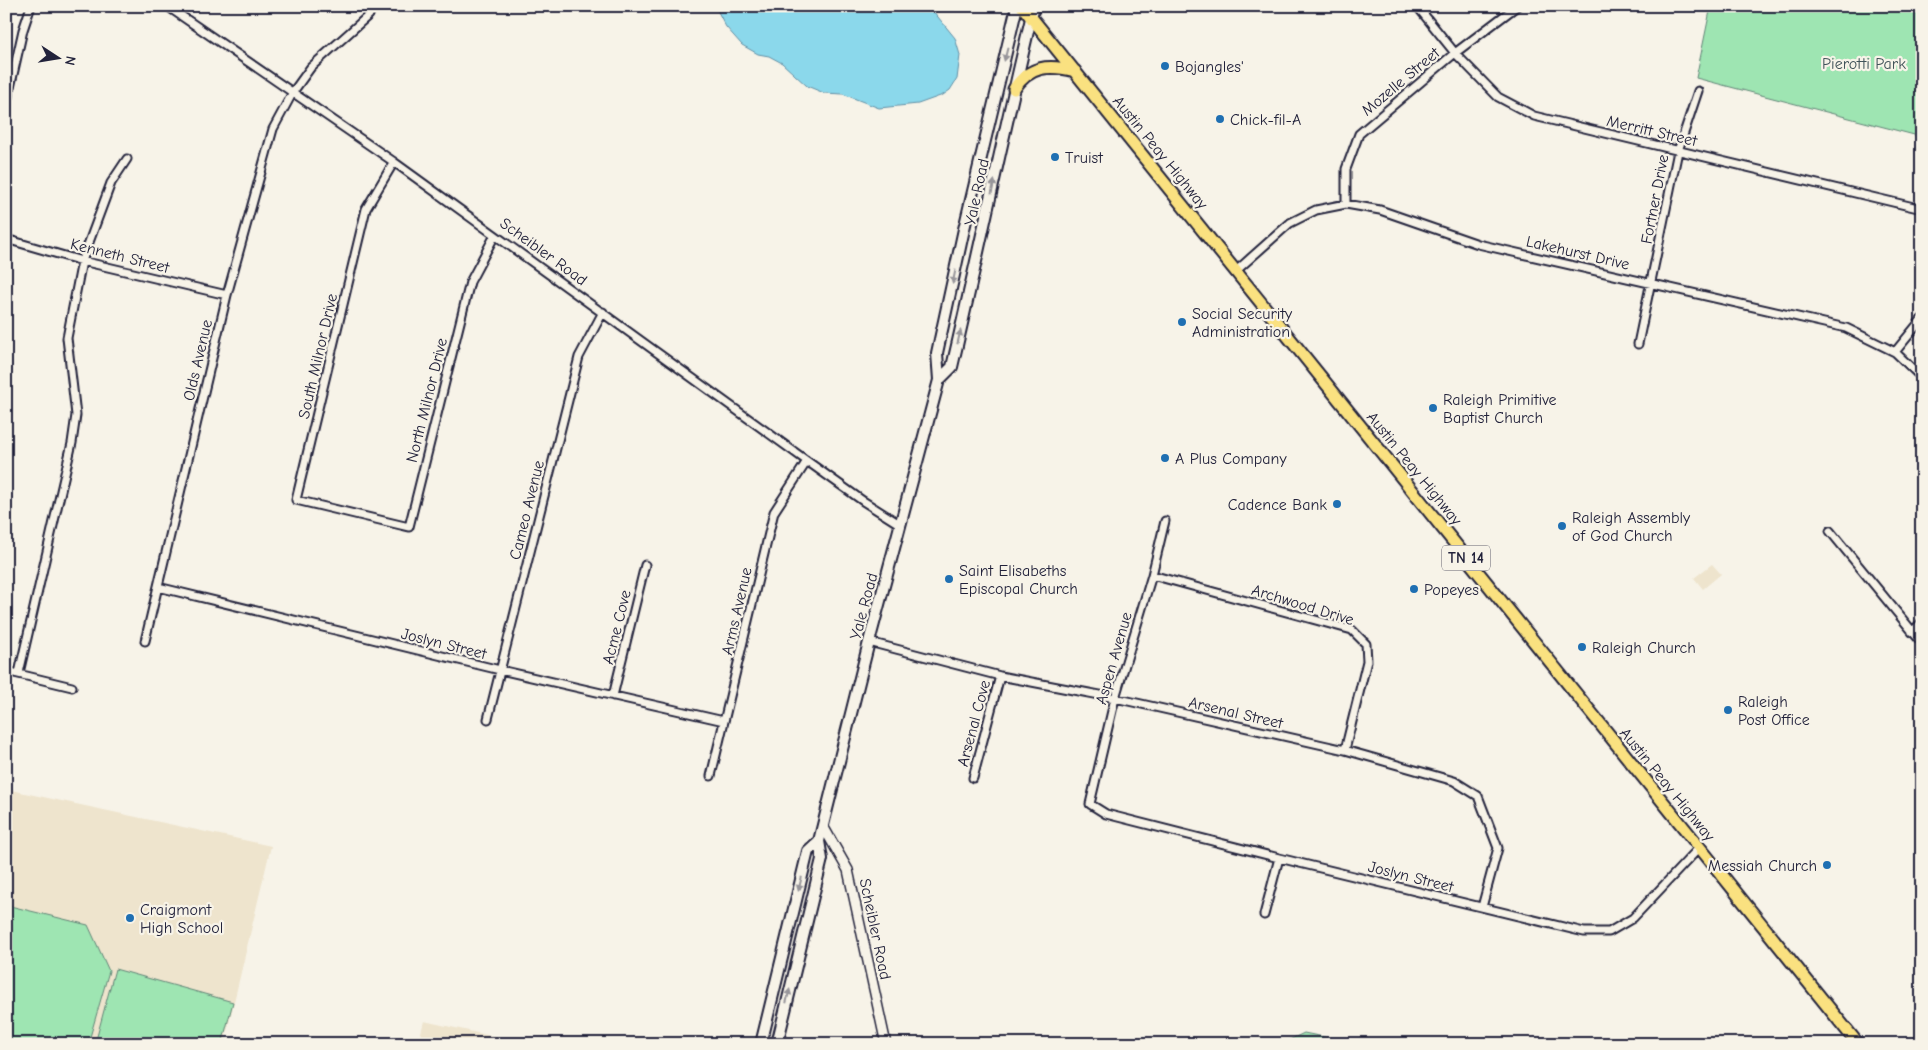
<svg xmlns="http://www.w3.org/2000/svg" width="1928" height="1050" font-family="'Comic Neue',sans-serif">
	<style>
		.built { fill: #eee4cd }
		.green { fill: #9ee5b2; stroke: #608476 }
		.water { fill: #8bd8eb; stroke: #618fa5 }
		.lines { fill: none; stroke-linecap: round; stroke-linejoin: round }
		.minor-casing { stroke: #22223b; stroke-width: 11 }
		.tertiary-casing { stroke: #22223b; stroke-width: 12 }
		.secondary-casing { stroke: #22223b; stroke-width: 14 }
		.primary-casing { stroke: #22223b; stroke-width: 15 }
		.minor { stroke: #f7f3e8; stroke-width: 7 }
		.tertiary { stroke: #f7f3e8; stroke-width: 9 }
		.secondary { stroke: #f7f3e8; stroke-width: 10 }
		.primary { stroke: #fae180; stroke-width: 11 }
		.oneway { fill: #97959a }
		.poi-dot { fill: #1f6fb2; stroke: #f7f3e8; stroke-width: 2 }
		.labels { text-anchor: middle; stroke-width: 4.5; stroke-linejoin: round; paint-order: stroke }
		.shield { fill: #f7f3e8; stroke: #62616f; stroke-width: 1 }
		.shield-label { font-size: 15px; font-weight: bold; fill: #22223b }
		.park-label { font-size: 16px; fill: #415359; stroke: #f7f3e8 }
		.poi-label { font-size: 16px; fill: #22223b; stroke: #f7f3e8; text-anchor: start }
		.street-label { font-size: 16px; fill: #22223b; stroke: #f7f3e8 }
	</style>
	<rect width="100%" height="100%" fill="#f7f3e8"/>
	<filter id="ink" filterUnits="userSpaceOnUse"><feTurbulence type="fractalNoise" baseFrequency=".02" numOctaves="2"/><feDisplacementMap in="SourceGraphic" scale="10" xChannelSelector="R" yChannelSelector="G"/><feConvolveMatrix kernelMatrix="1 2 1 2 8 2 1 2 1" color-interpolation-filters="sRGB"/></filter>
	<g filter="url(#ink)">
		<path class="built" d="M 1712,564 L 1721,574 L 1703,589 L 1694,578 Z
			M 6,789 L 271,846 L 224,1044 L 6,1044 Z
			M 424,1021 L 527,1044 L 418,1044 Z"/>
		<path class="green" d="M 1711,6 L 1922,6 L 1922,137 L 1696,78 Z
			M 6,905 L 88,925 L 109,971 L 88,1044 L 6,1044 Z
			M 115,969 L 233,1002 L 222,1044 L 95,1044 Z
			M 1304,1033 L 1358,1044 L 1281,1044 Z"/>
		<path class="water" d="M 715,6 L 929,6 L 955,38 L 960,55 L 957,79 L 950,90 L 943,95 L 918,104 L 879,108 L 843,94 L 824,93 L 807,86 L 782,63 L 769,56 L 758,54 L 742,45 L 726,27 Z"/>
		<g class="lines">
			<g class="minor-casing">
				<path id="minor" d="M 167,6 L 394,162 L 807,461 L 863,501 L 901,525
					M 1417,6 L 1455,53 L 1498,97 L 1534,116 L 1922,209
					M 6,106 L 23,30 L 31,6
					M 394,162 L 366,209 L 296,500 L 409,527 L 470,282 L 495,235
					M 1346,204 L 1346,169 L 1359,134 L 1455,53 L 1517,6
					M 6,239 L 82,261 L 227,295
					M 1236,271 L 1290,223 L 1316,210 L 1346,204 L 1380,210 L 1478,244 L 1846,328 L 1895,352 L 1922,378
					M 1638,344 L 1678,151 L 1698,91
					M 1895,352 L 1922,319
					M 1165,521 L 1152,575 L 1115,698 L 1090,804 L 1106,814 L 1279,858 L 1584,932 L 1609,932 L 1633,918 L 1699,848
					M 1830,531 L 1922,643
					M 1152,575 L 1352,630 L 1366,644 L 1367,661 L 1345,750
					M 158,587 L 500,670 L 724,721
					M 1912,632 L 1922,622
					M 145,641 L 227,295 L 273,129 L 293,92 L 311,67 L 369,15 L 371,6
					M 869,642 L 1000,676 L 1115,698 L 1345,750 L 1454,781 L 1478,796 L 1498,848 L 1482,907
					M 6,671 L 72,687
					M 19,673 L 72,443 L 76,415 L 67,338 L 82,261 L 111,183 L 127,159
					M 613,696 L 645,565
					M 488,719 L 579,357 L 603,312
					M 711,776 L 774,512 L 807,461
					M 973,778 L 1000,676
					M 1264,915 L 1279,858"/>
			</g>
			<g class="tertiary-casing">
				<path id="tertiary" d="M 823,826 L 848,870 L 886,1044"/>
			</g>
			<g class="secondary-casing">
				<path id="secondary" d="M 939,380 L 952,367 C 980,247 1005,126 1034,6
					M 761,1044 L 808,851 L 819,841
					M 777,1044 L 822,859 L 819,841 L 869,642 L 939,380 L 937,353 L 964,229 L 1017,6"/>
			</g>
			<g class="primary-casing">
				<path id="primary" d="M 1022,6 L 1858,1044
					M 1014,89 C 1029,66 1048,64 1075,71"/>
			</g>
			<use href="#minor" class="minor"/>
			<use href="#tertiary" class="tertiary"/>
			<use href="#secondary" class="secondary"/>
			<use href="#primary" class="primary"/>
		</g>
		<defs><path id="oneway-solid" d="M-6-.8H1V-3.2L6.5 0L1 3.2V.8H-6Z" transform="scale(1.25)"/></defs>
		<g class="oneway">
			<use href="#oneway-solid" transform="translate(1006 54) rotate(104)"/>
			<use href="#oneway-solid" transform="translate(993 187) rotate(-78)"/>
			<use href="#oneway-solid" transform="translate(954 277) rotate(102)"/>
			<use href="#oneway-solid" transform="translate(959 337) rotate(-77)"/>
			<use href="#oneway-solid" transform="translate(800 884) rotate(104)"/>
			<use href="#oneway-solid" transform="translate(788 996) rotate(-76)"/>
		</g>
	</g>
	<g class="poi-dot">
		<circle cx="1165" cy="66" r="5"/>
		<circle cx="1220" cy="119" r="5"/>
		<circle cx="1055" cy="157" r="5"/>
		<circle cx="1182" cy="322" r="5"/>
		<circle cx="1433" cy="408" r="5"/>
		<circle cx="1165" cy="458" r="5"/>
		<circle cx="1337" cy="504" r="5"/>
		<circle cx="1562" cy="526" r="5"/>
		<circle cx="949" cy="579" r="5"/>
		<circle cx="1414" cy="589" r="5"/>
		<circle cx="1582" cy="647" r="5"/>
		<circle cx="1728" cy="710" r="5"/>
		<circle cx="1827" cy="865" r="5"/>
		<circle cx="130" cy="918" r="5"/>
	</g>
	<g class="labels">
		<rect class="shield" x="1442" y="545.5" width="48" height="25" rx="4"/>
		<g class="shield-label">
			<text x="1466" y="563">TN 14</text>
		</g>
		<g class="park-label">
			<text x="1864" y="69">Pierotti Park</text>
		</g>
		<g class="poi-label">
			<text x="1175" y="72">Bojangles'</text>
			<text x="1230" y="125">Chick-fil-A</text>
			<text x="1065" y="163">Truist</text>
			<text x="1192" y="319">Social Security<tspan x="1192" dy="18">Administration</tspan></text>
			<text x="1443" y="405">Raleigh Primitive<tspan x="1443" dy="18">Baptist Church</tspan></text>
			<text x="1175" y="464">A Plus Company</text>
			<text x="1327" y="510" text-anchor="end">Cadence Bank</text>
			<text x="1572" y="523">Raleigh Assembly<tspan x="1572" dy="18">of God Church</tspan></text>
			<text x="959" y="576">Saint Elisabeths<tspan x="959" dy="18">Episcopal Church</tspan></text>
			<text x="1424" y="595">Popeyes</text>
			<text x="1592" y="653">Raleigh Church</text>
			<text x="1738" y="707">Raleigh<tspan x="1738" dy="18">Post Office</tspan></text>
			<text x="1817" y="871" text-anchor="end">Messiah Church</text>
			<text x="140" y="915">Craigmont<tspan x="140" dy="18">High School</tspan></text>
		</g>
		<g class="street-label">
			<text transform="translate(1400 81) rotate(-40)" y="6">Mozelle Street</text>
			<text transform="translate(1652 130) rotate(13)" y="6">Merritt Street</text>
			<text transform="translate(1161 152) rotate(51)" y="6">Austin Peay Highway</text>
			<text transform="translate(976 192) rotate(-78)" y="6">Yale Road</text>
			<text transform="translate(1654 199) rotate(-79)" y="6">Fortner Drive</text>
			<text transform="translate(544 251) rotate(36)" y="6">Scheibler Road</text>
			<text transform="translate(1578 252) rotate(13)" y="6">Lakehurst Drive</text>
			<text transform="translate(120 255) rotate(14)" y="6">Kenneth Street</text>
			<text transform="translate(317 356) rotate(-77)" y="6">South Milnor Drive</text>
			<text transform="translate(197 360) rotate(-77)" y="6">Olds Avenue</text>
			<text transform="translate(426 400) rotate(-76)" y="6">North Milnor Drive</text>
			<text transform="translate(1415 468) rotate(51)" y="6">Austin Peay Highway</text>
			<text transform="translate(526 510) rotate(-76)" y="6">Cameo Avenue</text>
			<text transform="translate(1303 604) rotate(17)" y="6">Archwood Drive</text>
			<text transform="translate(863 606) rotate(-75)" y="6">Yale Road</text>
			<text transform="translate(736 611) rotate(-77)" y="6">Arms Avenue</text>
			<text transform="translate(616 627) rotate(-76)" y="6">Acme Cove</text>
			<text transform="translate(444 643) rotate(14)" y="6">Joslyn Street</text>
			<text transform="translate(1113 658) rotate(-74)" y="6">Aspen Avenue</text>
			<text transform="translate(1236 712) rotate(13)" y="6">Arsenal Street</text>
			<text transform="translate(973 723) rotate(-75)" y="6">Arsenal Cove</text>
			<text transform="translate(1668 784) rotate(51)" y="6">Austin Peay Highway</text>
			<text transform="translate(1411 876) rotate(14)" y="6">Joslyn Street</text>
			<text transform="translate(876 929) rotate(78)" y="6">Scheibler Road</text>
		</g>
	</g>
	<rect width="1928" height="1050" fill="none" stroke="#f7f3e8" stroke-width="25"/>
	<rect x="12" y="12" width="1903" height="1025" fill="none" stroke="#22223b" stroke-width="2" filter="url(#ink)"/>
	<g transform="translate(58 58) rotate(102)" stroke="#f7f3e8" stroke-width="4" paint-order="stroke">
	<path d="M0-4L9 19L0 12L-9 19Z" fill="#22223b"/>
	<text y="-8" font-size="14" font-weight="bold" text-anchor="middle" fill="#22223b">N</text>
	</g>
</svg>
